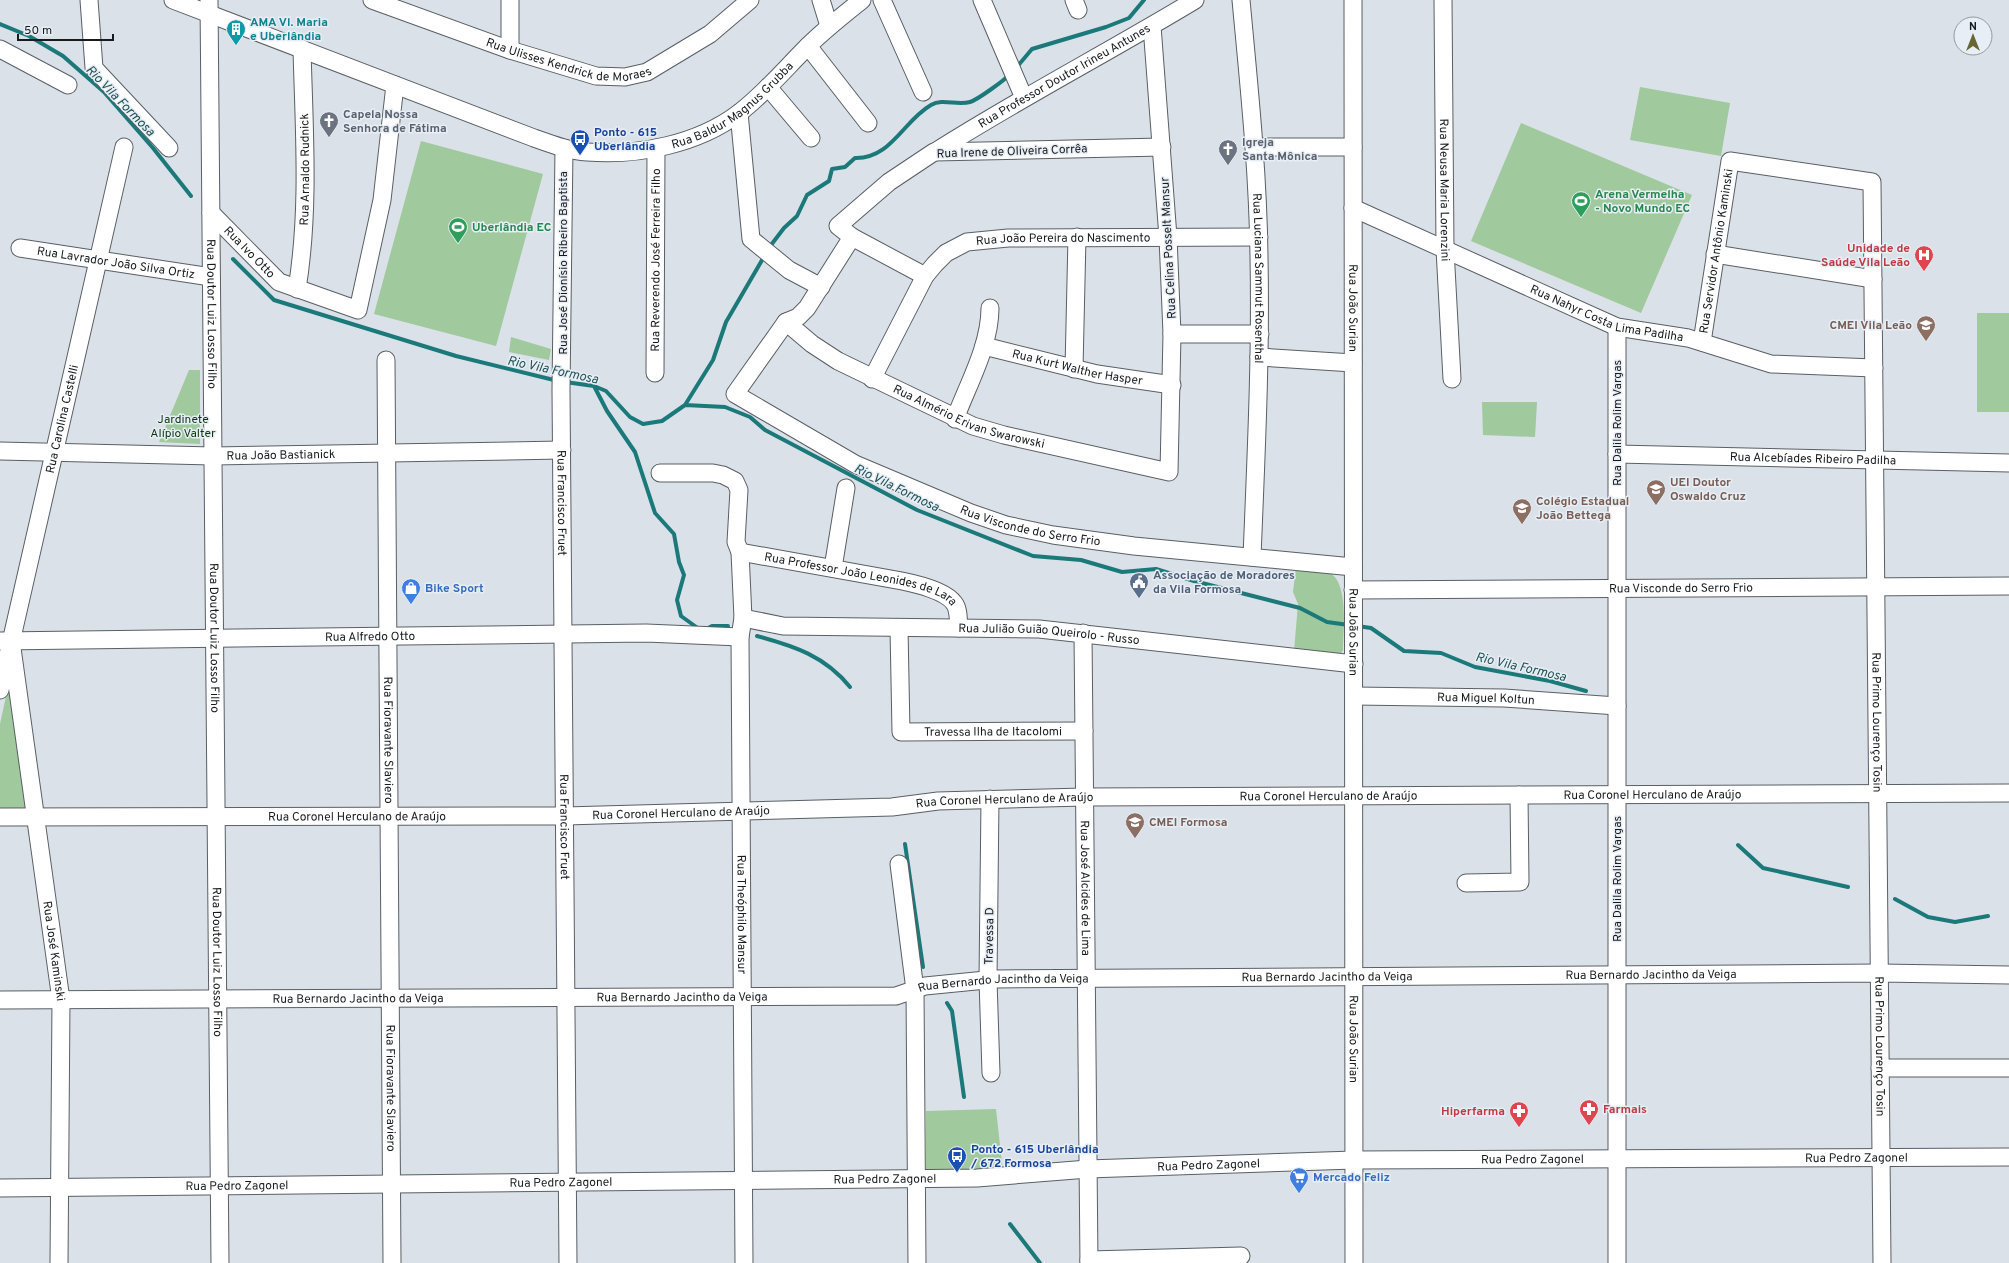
<svg xmlns="http://www.w3.org/2000/svg" width="2009" height="1263" font-family="Overpass,sans-serif">
	<style>
		.green { fill: #a0c99d }
		.lines { fill: none; stroke-linecap: round; stroke-linejoin: round }
		.stream { stroke: #1b797a; stroke-width: 4 }
		.minor-casing { stroke: #595f65; stroke-width: 19 }
		.minor { stroke: #fff; stroke-width: 17 }
		.labels { text-anchor: middle; stroke-width: 3; stroke-linejoin: round; paint-order: stroke }
		.culture-label { font-size: 12px; font-weight: bold; fill: #0d838f; stroke: #e7eef5; text-anchor: start }
		.street-label { font-size: 12px; fill: #181b1d; stroke: #e7eef5 }
		.worship-label { font-size: 12px; font-weight: bold; fill: #5b616d; stroke: #e7eef5; text-anchor: start }
		.transit-label { font-size: 12px; font-weight: bold; fill: #164399; stroke: #e7eef5; text-anchor: start }
		.leisure-label { font-size: 12px; font-weight: bold; fill: #27864d; stroke: #e7eef5; text-anchor: start }
		.health-label { font-size: 12px; font-weight: bold; fill: #be3a42; stroke: #e7eef5; text-anchor: end }
		.education-label { font-size: 12px; font-weight: bold; fill: #785e54; stroke: #e7eef5; text-anchor: start }
		.park-label { font-size: 12px; fill: #0c350c; stroke: #e7eef5 }
		.service-label { font-size: 12px; font-weight: bold; fill: #4e5e75; stroke: #e7eef5; text-anchor: start }
		.shop-label { font-size: 12px; font-weight: bold; fill: #366cbe; stroke: #e7eef5; text-anchor: start }
		.water-label { font-size: 13px; font-style: italic; fill: #215354; stroke: #e7eef5 }
	</style>
	<rect width="100%" height="100%" fill="#dae1e8"/>
	<path class="green" d="M 1640,87 L 1730,103 L 1721,156 L 1630,140 Z
		M 1521,123 L 1692,195 L 1641,313 L 1471,241 Z
		M 421,141 L 543,174 L 496,346 L 374,314 Z
		M 1977,313 L 2009,313 L 2009,412 L 1977,412 Z
		M 511,337 L 551,349 L 549,360 L 509,352 Z
		M 189,370 L 200,370 L 200,444 L 159,442 Z
		M 1482,402 L 1537,402 L 1535,437 L 1483,435 Z
		M 1296,567 C 1306,568 1321,568 1330,573 C 1349,584 1343,630 1343,650 L 1340,655 L 1294,651 L 1298,604 L 1293,592 Z
		M 10,678 L 27,810 L 0,810 L 0,724 Z
		M 996,1109 L 1003,1172 L 926,1173 L 926,1111 Z"/>
	<g class="lines">
		<path class="stream" d="M 0,24 L 29,36 L 63,56 L 104,92 L 153,148 L 191,196
			M 1016,68 L 1032,49 L 1106,27 L 1129,18 L 1144,0
			M 768,249 L 784,228 L 797,216 L 807,195 L 829,181 L 832,169 L 845,167 L 855,158 C 891,159 903,121 931,105 C 943,98 957,106 970,102 C 977,100 1005,80 1010,74
			M 233,259 L 274,300 L 456,356 L 558,381
			M 565,382 L 594,386 L 606,391 L 630,417 L 643,424 L 662,421 L 685,405 L 725,407 L 750,417 L 765,430 L 917,510 L 1033,556 L 1081,560 L 1122,572 L 1156,569 L 1194,581 L 1300,608 L 1327,622 L 1349,625
			M 594,386 L 607,411 L 635,452 L 655,513 L 674,534 L 679,562 L 684,575 L 677,600 L 681,616 L 699,629
			M 685,405 L 713,360 L 726,322 L 765,255
			M 1357,626 L 1371,628 L 1404,651 L 1441,653 L 1475,667 L 1550,681 L 1586,691
			M 706,629 L 712,626 L 728,626
			M 757,636 C 794,646 825,656 850,687
			M 905,844 L 923,967
			M 1738,845 L 1763,868 L 1848,887
			M 1895,899 L 1928,917 L 1955,922 L 1988,916
			M 947,1003 L 952,1011 L 964,1097
			M 1010,1224 L 1040,1263"/>
		<g class="minor-casing">
			<g id="minor">
				<path d="M 89,0 L 94,68 L 169,148"/>
				<path id="s1" d="M 173,0 L 534,138 C 551,144 569,151 587,152 C 639,156 698,144 739,113 C 764,94 785,69 807,47 C 824,30 843,15 862,0"/>
				<path id="s2" d="M 209,0 L 220,1263"/>
				<path id="s3" d="M 372,0 L 510,50 L 596,76 L 625,77 L 647,72 L 710,34 L 750,0"/>
				<path d="M 510,0 L 510,50"/>
				<path d="M 821,0 L 829,26"/>
				<path d="M 882,0 L 923,92"/>
				<path d="M 982,0 L 1024,98"/>
				<path d="M 1074,0 L 1078,10"/>
				<path id="s4" d="M 1241,0 C 1249,86 1258,171 1259,257 C 1261,357 1256,457 1252,557"/>
				<path id="s5" d="M 1353,0 L 1354,1263"/>
				<path id="s6" d="M 1443,0 L 1445,249 L 1452,379"/>
				<path d="M 808,46 L 868,123"/>
				<path d="M 0,49 L 68,85"/>
				<path d="M 768,87 L 811,138"/>
				<path d="M 739,113 L 751,239 L 789,270 L 821,287"/>
				<path id="s7" d="M 1162,147 L 934,152 L 889,182 L 838,226 L 852,237 L 807,308 L 798,317 L 786,322 L 735,394 L 855,464 L 971,513 L 1006,525 L 1053,535 L 1134,546 L 1353,567"/>
				<path d="M 1254,147 L 1353,147"/>
				<path id="s8" d="M 564,148 L 561,390 L 568,1263"/>
				<path id="s9" d="M 935,152 C 1020,98 1109,52 1195,0"/>
				<path id="s10" d="M 1353,208 L 1617,327 L 1688,338 L 1771,364 L 1874,368"/>
				<path id="s11" d="M 211,213 L 279,282 L 358,310 L 382,200 L 395,85"/>
				<path d="M 852,237 L 925,276"/>
				<path id="s12" d="M 20,248 L 211,277"/>
				<path d="M 1715,254 L 1873,279"/>
				<path id="s13" d="M 297,289 C 310,209 304,129 302,49"/>
				<path id="s14" d="M 786,322 L 812,344 L 838,361 L 973,426 L 1004,435 L 1169,472 L 1172,334 L 1168,237 L 1152,26"/>
				<path d="M 1172,334 L 1260,334"/>
				<path id="s15" d="M 1702,342 L 1730,161 L 1872,182 L 1882,1263"/>
				<path id="s16" d="M 984,346 L 1097,374 L 1172,385"/>
				<path d="M 1259,357 L 1353,363"/>
				<path id="s17" d="M 386,360 L 392,1263"/>
				<path d="M 1074,369 L 1077,237"/>
				<path id="s18" d="M 655,373 L 656,148"/>
				<path id="s19" d="M 872,379 L 925,276 L 935,264 L 946,253 L 967,242 L 1008,238 L 1259,237"/>
				<path d="M 955,419 C 968,384 990,346 990,308"/>
				<path id="s20" d="M 0,451 L 213,456 L 562,450"/>
				<path id="s21" d="M 1617,454 L 2009,463"/>
				<path id="s22" d="M 660,473 L 713,473 L 723,475 L 735,481 L 739,490 L 736,542 L 740,552 L 743,618 L 740,637 L 744,1263"/>
				<path id="s23" d="M 740,552 L 902,581 C 917,584 946,591 954,603 C 959,609 958,620 959,628"/>
				<path d="M 833,568 L 846,488"/>
				<path id="s24" d="M 1353,590 L 2009,586"/>
				<path id="s25" d="M 743,618 L 783,626 L 1039,629 L 1354,664"/>
				<path id="s26" d="M 899,628 L 901,732 L 1084,731"/>
				<path id="s27" d="M 1083,633 L 1089,1263"/>
				<path id="s28" d="M 0,641 L 646,633 L 740,637"/>
				<path id="s29" d="M 11,641 L 61,1000 L 59,1263"/>
				<path id="s30" d="M 0,690 L 124,147"/>
				<path id="s31" d="M 1354,696 L 1504,698 L 1617,706"/>
				<path d="M 990,799 L 988,980 L 991,1073"/>
				<path id="s32" d="M 0,817 L 565,816 L 892,807 L 938,801 L 1084,797 L 2009,793"/>
				<path d="M 899,864 L 915,990 L 917,1263"/>
				<path d="M 1466,883 L 1520,882 L 1519,795"/>
				<path id="s33" d="M 0,1000 L 896,996 L 925,986 L 996,979 L 1880,973 L 2009,975"/>
				<path d="M 1880,1068 L 2009,1068"/>
				<path id="s34" d="M 0,1188 L 977,1178 L 1088,1169 L 1354,1160 L 2009,1157"/>
				<path d="M 1089,1260 L 1241,1256"/>
				<path d="M 1617,1263 L 1617,327"/>
			</g>
		</g>
		<use href="#minor" class="minor"/>
	</g>
	<defs>
		<g id="building-pin" transform="scale(1)"><path d="M0 17L-7.5 6A9.5 9.5 0 1 1 7.5 6Z" fill="#0f9aa8" stroke="#e7eef5"/><path d="M-4-6H4V6H1V3H-1V6H-4ZM-2.5-4.3h1.7v1.8h-1.7ZM.8-4.3h1.7v1.8H.8ZM-2.5-1h1.7V.8h-1.7ZM.8-1h1.7V.8H.8Z" fill="#fff"/></g>
		<g id="church-pin" transform="scale(1)"><path d="M0 17L-7.5 6A9.5 9.5 0 1 1 7.5 6Z" fill="#6b7280" stroke="#e7eef5"/><path d="M-1.2-6h2.4v3.5h3.3v2.4h-3.3V6h-2.4V-.1h-3.3v-2.4h3.3Z" fill="#fff"/></g>
		<g id="bus-pin" transform="scale(1)"><path d="M0 17L-7.5 6A9.5 9.5 0 1 1 7.5 6Z" fill="#1a4fb4" stroke="#e7eef5"/><path d="M-5-6H5V4H4V6H2V4H-2V6H-4V4H-5ZM-3.5-4V0h7V-4ZM-3.5 1.2v1.5H-2V1.2ZM2 1.2v1.5H3.5V1.2Z" fill="#fff"/></g>
		<g id="stadium-pin" transform="scale(1)"><path d="M0 17L-7.5 6A9.5 9.5 0 1 1 7.5 6Z" fill="#2e9e5b" stroke="#e7eef5"/><path d="M0-5a6.5 5 0 1 0 0 10a6.5 5 0 1 0 0-10ZM-3.5-1.8h7v3.6h-7Z" fill="#fff"/></g>
		<g id="hospital-pin" transform="scale(1)"><path d="M0 17L-7.5 6A9.5 9.5 0 1 1 7.5 6Z" fill="#e0444e" stroke="#e7eef5"/><path d="M-5-5h3v3.5h4V-5h3V5h-3V1.5h-4V5h-3Z" fill="#fff"/></g>
		<g id="school-pin" transform="scale(1)"><path d="M0 17L-7.5 6A9.5 9.5 0 1 1 7.5 6Z" fill="#8d6e63" stroke="#e7eef5"/><path d="M0-5L7-2L0 1L-7-2ZM-4 1L0 2.5L4 1V4Q0 6-4 4Z" fill="#fff"/></g>
		<g id="civic-pin" transform="scale(1)"><path d="M0 17L-7.5 6A9.5 9.5 0 1 1 7.5 6Z" fill="#5c6f8a" stroke="#e7eef5"/><path d="M-.6-6.5H3V-4.5H.6V-3L4-1V1h2V6H-6V1h2V-1L-.6-3ZM-1.2 2.5V6h2.4V2.5Z" fill="#fff"/></g>
		<g id="shop-pin" transform="scale(1)"><path d="M0 17L-7.5 6A9.5 9.5 0 1 1 7.5 6Z" fill="#3f7fe0" stroke="#e7eef5"/><path d="M-5-2.5h2.3a2.7 3.5 0 0 1 5.4 0H5L5.5 6h-11ZM-1.5-2.5h3a1.5 2.3 0 0 0-3 0Z" fill="#fff"/></g>
		<g id="pharmacy-pin" transform="scale(1)"><path d="M0 17L-7.5 6A9.5 9.5 0 1 1 7.5 6Z" fill="#e0444e" stroke="#e7eef5"/><path d="M-2-6h4v4h4v4h-4v4h-4v-4h-4v-4h4Z" fill="#fff"/></g>
		<g id="supermarket-pin" transform="scale(1)"><path d="M0 17L-7.5 6A9.5 9.5 0 1 1 7.5 6Z" fill="#3f7fe0" stroke="#e7eef5"/><path d="M-6-5.5h2.5l.6 2H6L4.5 2H-2.5L-4.4-4H-6ZM-1.5 3.2a1.3 1.3 0 1 0 .1 0ZM3 3.2a1.3 1.3 0 1 0 .1 0Z" fill="#fff"/></g>
	</defs>
	<g fill-rule="evenodd">
		<use href="#building-pin" x="236" y="29"/>
		<use href="#church-pin" x="329" y="121"/>
		<use href="#bus-pin" x="580" y="139"/>
		<use href="#church-pin" x="1228" y="149"/>
		<use href="#stadium-pin" x="1581" y="201"/>
		<use href="#stadium-pin" x="458" y="227"/>
		<use href="#hospital-pin" x="1924" y="255"/>
		<use href="#school-pin" x="1926" y="325"/>
		<use href="#school-pin" x="1656" y="489"/>
		<use href="#school-pin" x="1522" y="508"/>
		<use href="#civic-pin" x="1139" y="582"/>
		<use href="#shop-pin" x="411" y="588"/>
		<use href="#school-pin" x="1135" y="822"/>
		<use href="#pharmacy-pin" x="1589" y="1109"/>
		<use href="#pharmacy-pin" x="1519" y="1111"/>
		<use href="#bus-pin" x="957" y="1156"/>
		<use href="#supermarket-pin" x="1299" y="1177"/>
	</g>
	<g class="labels">
		<g class="culture-label">
			<text x="250" y="26">AMA Vl. Maria<tspan x="250" dy="14">e Uberlândia</tspan></text>
		</g>
		<g class="street-label">
			<text dy="4" stroke="none"><textPath href="#s3" startOffset="207">Rua Ulisses Kendrick de Moraes</textPath></text>
			<text dy="4" stroke="none"><textPath href="#s9" startOffset="150">Rua Professor Doutor Irineu Antunes</textPath></text>
			<text dy="4" stroke="none"><textPath href="#s1" startOffset="600">Rua Baldur Magnus Grubba</textPath></text>
			<text transform="translate(1012 151) rotate(-2)" y="4">Rua Irene de Oliveira Corrêa</text>
			<text dy="4" stroke="none"><textPath href="#s13" startOffset="120">Rua Arnaldo Rudnick</textPath></text>
			<text dy="4" stroke="none"><textPath href="#s6" startOffset="190">Rua Neusa Maria Lorenzini</textPath></text>
			<text dy="4" stroke="none"><textPath href="#s19" startOffset="267">Rua João Pereira do Nascimento</textPath></text>
			<text transform="translate(1168 248) rotate(-93)" y="4">Rua Celina Posselt Mansur</text>
			<text dy="4" stroke="none"><textPath href="#s15" startOffset="92">Rua Servidor Antônio Kaminski</textPath></text>
			<text dy="4" stroke="none"><textPath href="#s11" startOffset="55">Rua Ivo Otto</textPath></text>
			<text dy="4" stroke="none"><textPath href="#s18" startOffset="113">Rua Reverendo José Ferreira Filho</textPath></text>
			<text dy="4" stroke="none"><textPath href="#s12" startOffset="97">Rua Lavrador João Silva Ortiz</textPath></text>
			<text transform="translate(563 263) rotate(-90)" y="4">Rua José Dionísio Ribeiro Baptista</text>
			<text dy="4" stroke="none"><textPath href="#s4" startOffset="279">Rua Luciana Sammut Rosenthal</textPath></text>
			<text dy="4" stroke="none"><textPath href="#s5" startOffset="308">Rua João Surian</textPath></text>
			<text dy="4" stroke="none"><textPath href="#s10" startOffset="276">Rua Nahyr Costa Lima Padilha</textPath></text>
			<text dy="4" stroke="none"><textPath href="#s2" startOffset="314">Rua Doutor Luiz Losso Filho</textPath></text>
			<text dy="4" stroke="none"><textPath href="#s16" startOffset="96">Rua Kurt Walther Hasper</textPath></text>
			<text dy="4" stroke="none"><textPath href="#s14" startOffset="208">Rua Almério Erivan Swarowski</textPath></text>
			<text dy="4" stroke="none"><textPath href="#s30" startOffset="278">Rua Carolina Castelli</textPath></text>
			<text transform="translate(1617 423) rotate(-90)" y="4">Rua Dalila Rolim Vargas</text>
			<text dy="4" stroke="none"><textPath href="#s20" startOffset="281">Rua João Bastianick</textPath></text>
			<text dy="4" stroke="none"><textPath href="#s21" startOffset="196">Rua Alcebíades Ribeiro Padilha</textPath></text>
			<text dy="4" stroke="none"><textPath href="#s8" startOffset="355">Rua Francisco Fruet</textPath></text>
			<text dy="4" stroke="none"><textPath href="#s7" startOffset="891">Rua Visconde do Serro Frio</textPath></text>
			<text dy="4" stroke="none"><textPath href="#s23" startOffset="124">Rua Professor João Leonides de Lara</textPath></text>
			<text dy="4" stroke="none"><textPath href="#s24" startOffset="328">Rua Visconde do Serro Frio</textPath></text>
			<text dy="4" stroke="none"><textPath href="#s5" startOffset="632">Rua João Surian</textPath></text>
			<text dy="4" stroke="none"><textPath href="#s25" startOffset="307">Rua Julião Guião Queirolo - Russo</textPath></text>
			<text dy="4" stroke="none"><textPath href="#s28" startOffset="370">Rua Alfredo Otto</textPath></text>
			<text dy="4" stroke="none"><textPath href="#s2" startOffset="638">Rua Doutor Luiz Losso Filho</textPath></text>
			<text dy="4" stroke="none"><textPath href="#s31" startOffset="132">Rua Miguel Koltun</textPath></text>
			<text dy="4" stroke="none"><textPath href="#s15" startOffset="867">Rua Primo Lourenço Tosin</textPath></text>
			<text dy="4" stroke="none"><textPath href="#s26" startOffset="196">Travessa Ilha de Itacolomi</textPath></text>
			<text dy="4" stroke="none"><textPath href="#s17" startOffset="380">Rua Fioravante Slaviero</textPath></text>
			<text dy="4" stroke="none"><textPath href="#s32" startOffset="1653">Rua Coronel Herculano de Araújo</textPath></text>
			<text dy="4" stroke="none"><textPath href="#s32" startOffset="1329">Rua Coronel Herculano de Araújo</textPath></text>
			<text dy="4" stroke="none"><textPath href="#s32" startOffset="1005">Rua Coronel Herculano de Araújo</textPath></text>
			<text dy="4" stroke="none"><textPath href="#s32" startOffset="681">Rua Coronel Herculano de Araújo</textPath></text>
			<text dy="4" stroke="none"><textPath href="#s32" startOffset="357">Rua Coronel Herculano de Araújo</textPath></text>
			<text dy="4" stroke="none"><textPath href="#s8" startOffset="679">Rua Francisco Fruet</textPath></text>
			<text transform="translate(1617 879) rotate(-90)" y="4">Rua Dalila Rolim Vargas</text>
			<text dy="4" stroke="none"><textPath href="#s27" startOffset="255">Rua José Alcides de Lima</textPath></text>
			<text dy="4" stroke="none"><textPath href="#s22" startOffset="512">Rua Theóphilo Mansur</textPath></text>
			<text transform="translate(989 936) rotate(-89)" y="4">Travessa D</text>
			<text dy="4" stroke="none"><textPath href="#s29" startOffset="313">Rua José Kaminski</textPath></text>
			<text dy="4" stroke="none"><textPath href="#s2" startOffset="962">Rua Doutor Luiz Losso Filho</textPath></text>
			<text dy="4" stroke="none"><textPath href="#s33" startOffset="1653">Rua Bernardo Jacintho da Veiga</textPath></text>
			<text dy="4" stroke="none"><textPath href="#s33" startOffset="1329">Rua Bernardo Jacintho da Veiga</textPath></text>
			<text dy="4" stroke="none"><textPath href="#s33" startOffset="1005">Rua Bernardo Jacintho da Veiga</textPath></text>
			<text dy="4" stroke="none"><textPath href="#s33" startOffset="682">Rua Bernardo Jacintho da Veiga</textPath></text>
			<text dy="4" stroke="none"><textPath href="#s33" startOffset="358">Rua Bernardo Jacintho da Veiga</textPath></text>
			<text dy="4" stroke="none"><textPath href="#s5" startOffset="1039">Rua João Surian</textPath></text>
			<text dy="4" stroke="none"><textPath href="#s15" startOffset="1191">Rua Primo Lourenço Tosin</textPath></text>
			<text dy="4" stroke="none"><textPath href="#s17" startOffset="728">Rua Fioravante Slaviero</textPath></text>
			<text dy="4" stroke="none"><textPath href="#s34" startOffset="1857">Rua Pedro Zagonel</textPath></text>
			<text dy="4" stroke="none"><textPath href="#s34" startOffset="1533">Rua Pedro Zagonel</textPath></text>
			<text dy="4" stroke="none"><textPath href="#s34" startOffset="1209">Rua Pedro Zagonel</textPath></text>
			<text dy="4" stroke="none"><textPath href="#s34" startOffset="885">Rua Pedro Zagonel</textPath></text>
			<text dy="4" stroke="none"><textPath href="#s34" startOffset="561">Rua Pedro Zagonel</textPath></text>
			<text dy="4" stroke="none"><textPath href="#s34" startOffset="237">Rua Pedro Zagonel</textPath></text>
		</g>
		<g class="worship-label">
			<text x="343" y="118">Capela Nossa<tspan x="343" dy="14">Senhora de Fátima</tspan></text>
			<text x="1242" y="146">Igreja<tspan x="1242" dy="14">Santa Mônica</tspan></text>
		</g>
		<g class="transit-label">
			<text x="594" y="136">Ponto - 615<tspan x="594" dy="14">Uberlândia</tspan></text>
			<text x="971" y="1153">Ponto - 615 Uberlândia<tspan x="971" dy="14">/ 672 Formosa</tspan></text>
		</g>
		<g class="leisure-label">
			<text x="1595" y="198">Arena Vermelha<tspan x="1595" dy="14">- Novo Mundo EC</tspan></text>
			<text x="472" y="231">Uberlândia EC</text>
		</g>
		<g class="health-label">
			<text x="1910" y="252">Unidade de<tspan x="1910" dy="14">Saúde Vila Leão</tspan></text>
			<text x="1603" y="1113" text-anchor="start">Farmais</text>
			<text x="1505" y="1115">Hiperfarma</text>
		</g>
		<g class="education-label">
			<text x="1912" y="329" text-anchor="end">CMEI Vila Leão</text>
			<text x="1670" y="486">UEI Doutor<tspan x="1670" dy="14">Oswaldo Cruz</tspan></text>
			<text x="1536" y="505">Colégio Estadual<tspan x="1536" dy="14">João Bettega</tspan></text>
			<text x="1149" y="826">CMEI Formosa</text>
		</g>
		<g class="park-label">
			<text x="183" y="423">Jardinete<tspan x="183" dy="14">Alípio Valter</tspan></text>
		</g>
		<g class="service-label">
			<text x="1153" y="579">Associação de Moradores<tspan x="1153" dy="14">da Vila Formosa</tspan></text>
		</g>
		<g class="shop-label">
			<text x="425" y="592">Bike Sport</text>
			<text x="1313" y="1181">Mercado Feliz</text>
		</g>
		<g class="water-label">
			<text transform="translate(121 100) rotate(46)" y="5">Rio Vila Formosa</text>
			<text transform="translate(553 369) rotate(12)" y="5">Rio Vila Formosa</text>
			<text transform="translate(897 487) rotate(26)" y="5">Rio Vila Formosa</text>
			<text transform="translate(1521 666) rotate(13)" y="5">Rio Vila Formosa</text>
		</g>
	</g>
	<g transform="translate(1973 36)"><circle r="19" fill="#e7eef5" stroke="#949a9f"/>
	<path d="M0-3L7 15L0 10L-7 15Z" fill="#696632"/>
	<text y="-6" font-size="11" font-weight="bold" text-anchor="middle" fill="#181b1d">N</text>
	</g>
	<path d="M18 34v6h95v-6" fill="none" stroke="#181b1d" stroke-width="2"/>
	<text x="24" y="34" font-size="12" fill="#181b1d" stroke="#e7eef5" stroke-width="3" paint-order="stroke">50 m</text>
</svg>
